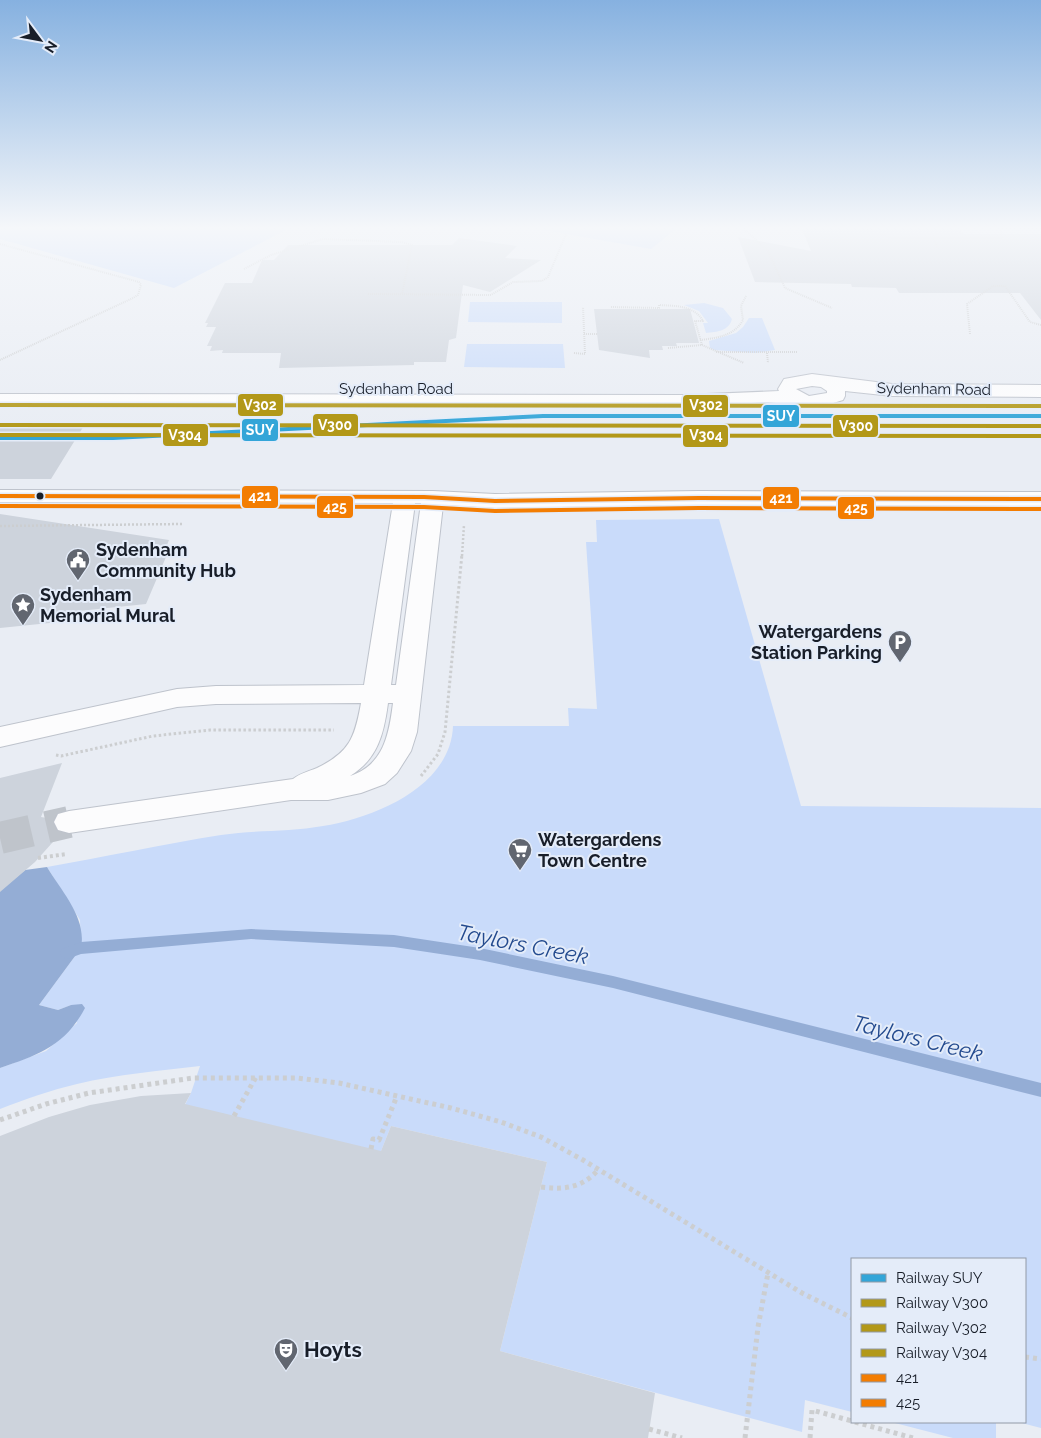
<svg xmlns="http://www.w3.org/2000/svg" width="1041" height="1438" font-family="Raleway,sans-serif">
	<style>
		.green { fill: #c9dbfa }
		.water { fill: #94add5 }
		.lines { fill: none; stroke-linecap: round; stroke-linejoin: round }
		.stream { fill: #94add5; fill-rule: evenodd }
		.building { fill: #cdd3dc }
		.minor-tunnel { stroke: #bfc4cb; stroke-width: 32; stroke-dasharray: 32 16; stroke-linecap: butt }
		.minor-casing { stroke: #bec3cc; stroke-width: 2 }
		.path-far4 { stroke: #ccced0; stroke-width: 2; stroke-dasharray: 1 1; stroke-linecap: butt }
		.path-far3 { stroke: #ccced0; stroke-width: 2.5; stroke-dasharray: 2 2; stroke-linecap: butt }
		.path-far2 { stroke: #ccced0; stroke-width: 3; stroke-dasharray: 2.5 2.5; stroke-linecap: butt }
		.path-far1 { stroke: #ccced0; stroke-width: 4; stroke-dasharray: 3 3; stroke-linecap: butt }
		.path { stroke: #ccced0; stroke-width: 5; stroke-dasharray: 4 4; stroke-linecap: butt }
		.minor { fill: #fcfcfd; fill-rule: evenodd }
		.bus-1-casing { stroke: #e4ecf9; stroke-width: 3 }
		.bus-2-casing { stroke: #e4ecf9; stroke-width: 3 }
		.bus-1 { fill: #f37d02; fill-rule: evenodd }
		.bus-2 { fill: #f37d02; fill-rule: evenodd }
		.rail-1-casing { stroke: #e4ecf9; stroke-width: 3 }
		.rail-2-casing { stroke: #e4ecf9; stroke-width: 3 }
		.rail-3-casing { stroke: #e4ecf9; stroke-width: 3 }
		.rail-4-casing { stroke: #e4ecf9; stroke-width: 3 }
		.rail-1 { fill: #33a5d8; fill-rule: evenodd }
		.rail-2 { fill: #b29819; fill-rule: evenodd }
		.rail-3 { fill: #b29819; fill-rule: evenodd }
		.rail-4 { fill: #b29819; fill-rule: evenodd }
		.bus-dot { fill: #181e29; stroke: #e4ecf9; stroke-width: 2 }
		.labels { text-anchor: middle; stroke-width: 4; stroke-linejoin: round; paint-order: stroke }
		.far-street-label { font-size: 15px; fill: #181e29; stroke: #e4ecf9 }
		.poi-label { font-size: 18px; font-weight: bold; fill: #181e29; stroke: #e4ecf9; text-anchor: start }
		.near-poi-label { font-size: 21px; font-weight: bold; fill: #181e29; stroke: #e4ecf9; text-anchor: start }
		.near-water-label { font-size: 22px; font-style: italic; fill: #234a8e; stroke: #e4ecf9 }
		.line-badge { stroke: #e4ecf9; stroke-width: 2 }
		.badge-label { font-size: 14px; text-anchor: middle; font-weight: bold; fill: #fff }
	</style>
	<rect width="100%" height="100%" fill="#e9edf4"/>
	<path class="green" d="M 0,229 L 288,229 L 174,288 L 0,239 Z
		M 538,229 L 676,229 L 651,249 Z
		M 470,302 L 562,302 L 562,323 L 468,322 Z
		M 704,303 L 723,308 L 732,319 C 729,331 717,332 706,333 L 703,323 L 708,323 L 699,311 L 684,305 Z
		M 749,318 L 762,318 L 775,350 L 755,353 L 714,350 L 710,348 L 709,341 L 736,333 L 743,327 Z
		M 467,344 L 563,344 L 565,368 L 464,367 Z
		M 719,519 L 801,806 L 1041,808 L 1041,1428 L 1018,1422 L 1025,1422 L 1025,1259 L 852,1259 L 852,1412 L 805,1400 L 802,1432 L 500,1351 L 547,1162 L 391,1126 L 381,1151 L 159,1156 L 191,1093 L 200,1066 C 159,1071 118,1074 77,1084 C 51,1090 26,1099 0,1109 L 0,1068 L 46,1051 L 77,1023 L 71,1005 L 58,1010 L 39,1005 L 81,948 L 80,920 L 47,867 C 105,857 163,844 221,835 C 255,830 290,832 323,826 C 375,818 451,786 453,726 L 569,726 L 568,708 L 597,709 L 586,542 L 597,542 L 596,520 Z
		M 891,1422 L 996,1422 L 996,1438 L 953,1438 Z"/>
	<path class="water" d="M 47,867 C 62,892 87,918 81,948 L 39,1005 L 58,1010 L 71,1005 L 82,1004 L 85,1008 C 65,1046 38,1055 0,1068 L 0,890 L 25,870 Z"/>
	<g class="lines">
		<path class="stream" d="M 251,929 L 394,935 L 480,948 L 613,976 L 1041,1083 L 1041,1097 L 613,988 L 480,960 L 394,947 L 251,939 L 81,954 L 67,959 L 62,957 L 60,953 L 62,949 L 81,942 Z"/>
	</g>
	<path class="building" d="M 802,229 L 959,229 L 963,234 L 1041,234 L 1041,320 L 1020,293 L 899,293 L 896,288 L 852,287 L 851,284 L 755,282 L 738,237 L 811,251 Z
		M 459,238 L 517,246 L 505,258 L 541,260 L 490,292 L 463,285 L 456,338 L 449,340 L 446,362 L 414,362 L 414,365 L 279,368 L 281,353 L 222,353 L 223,350 L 210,351 L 212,346 L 207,346 L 216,327 L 206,327 L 208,323 L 205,323 L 225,283 L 252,283 L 262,260 L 274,260 L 288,245 L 452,245 Z
		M 594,309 L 690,309 L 699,343 L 676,343 L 677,346 L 662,346 L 663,350 L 649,350 L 650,358 L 599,350 Z
		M 0,424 L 85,424 L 51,479 L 0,479 Z
		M 0,514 L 169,540 L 162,557 L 166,557 L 146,604 L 79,611 L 79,620 L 0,628 Z
		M 62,763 L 41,817 L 53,819 L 52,823 L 56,831 L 61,833 L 35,862 L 0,892 L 0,778 Z
		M 191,1093 L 185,1104 L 381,1151 L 391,1126 L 547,1162 L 500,1351 L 655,1393 L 648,1438 L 0,1438 L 0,1136 L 49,1117 L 90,1105 L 141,1096 Z"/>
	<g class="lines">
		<path class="minor-tunnel" d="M 0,838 L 69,822"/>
		<g class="minor-casing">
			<path id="minor" d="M 812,374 L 892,384 L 1041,385 L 1041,397 L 892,396 L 845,391 L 845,396 L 843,400 L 817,408 L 768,402 L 683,407 L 0,406 L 0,394 L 683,395 L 779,391 L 778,389 L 784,379 ZM 812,386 L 821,387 L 827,391 L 827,393 L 809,396 L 796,389 Z
				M 0,490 L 433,491 L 495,494 L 699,491 L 1041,492 L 1041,506 L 699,505 L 495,508 L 443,505 L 417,732 L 411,751 L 397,773 L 385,784 L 361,793 L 328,800 L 291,800 L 69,833 L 58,830 L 54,822 L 58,814 L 69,811 L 293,779 C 299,774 309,771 317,768 C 350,752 355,737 361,703 L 216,704 L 177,707 L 0,747 L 0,727 L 177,689 L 216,686 L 364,685 L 393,503 L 0,502 ZM 415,503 L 421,503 L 396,685 L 391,685 ZM 388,703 L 393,703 C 389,734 384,765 350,776 C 378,759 384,733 388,703 Z"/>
		</g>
		<path class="path-far4" d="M 744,229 L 768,251 L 785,288 L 832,308
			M 867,229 L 892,238 L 1002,238 L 1000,229
			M 1000,229 L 1041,229
			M 933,239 L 938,247
			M 0,244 L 139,282 L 141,285 L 138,295 L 133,298 L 0,360
			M 244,269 L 271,255 L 323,239 L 401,242 L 412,245 L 402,294
			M 368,294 L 491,295 L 513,282 L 542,281 L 548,277 L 566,234
			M 611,307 L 659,308 L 659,305 C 675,306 694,305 703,321 L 695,321 L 702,345
			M 584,334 L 597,334
			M 970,334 L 967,304 L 993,286 L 1005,286 L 1030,322 L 1041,325
			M 700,340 C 717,338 734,336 743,320 L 741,306 L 746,296
			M 668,348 L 702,345 L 744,363
			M 716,352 L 797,352
			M 574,353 L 585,354 L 583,307
			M 767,353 L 768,363"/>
		<path class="path-far3" d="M 0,526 L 182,524
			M 462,556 L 464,525"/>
		<path class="path-far2" d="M 56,755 L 61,756 L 153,736 L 210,730 L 334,730
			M 421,776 L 438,754 L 445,732 L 462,554"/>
		<path class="path-far1" d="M 38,858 L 67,854"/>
		<path class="path" d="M 234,1116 L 256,1077
			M 0,1120 L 46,1104 L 89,1093 L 193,1078 L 297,1078 L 339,1083 L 451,1108 L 501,1122 L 541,1137 L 583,1160 L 802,1293 L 852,1318
			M 371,1149 L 373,1139 L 379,1140 L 397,1096
			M 541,1187 C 564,1190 582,1188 598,1170
			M 1025,1357 L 1041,1359
			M 855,1422 L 913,1438
			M 649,1429 L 682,1438
			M 745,1438 L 758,1327 L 768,1273
			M 810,1438 L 812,1410 L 852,1421"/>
		<use href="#minor" class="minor"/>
		<g class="bus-1-casing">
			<path id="bus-1" d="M 0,494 L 424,495 L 495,499 L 699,496 L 1041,497 L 1041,501 L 699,500 L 495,503 L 424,499 L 0,498 Z"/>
		</g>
		<g class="bus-2-casing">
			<path id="bus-2" d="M 0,504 L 424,505 L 495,509 L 699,506 L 1041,507 L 1041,511 L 699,510 L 495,513 L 424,509 L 0,508 Z"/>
		</g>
		<use href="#bus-1" class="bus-1"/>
		<use href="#bus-2" class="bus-2"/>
		<g class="rail-1-casing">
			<path id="rail-1" d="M 543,414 L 1041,414 L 1041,418 L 543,418 L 113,440 L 0,440 L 0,436 L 113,436 Z"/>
		</g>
		<g class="rail-2-casing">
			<path id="rail-2" d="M 0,423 L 1041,424 L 1041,428 L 0,427 Z"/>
		</g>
		<g class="rail-3-casing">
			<path id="rail-3" d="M 0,403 L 1041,404 L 1041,408 L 0,407 Z"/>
		</g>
		<g class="rail-4-casing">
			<path id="rail-4" d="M 0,433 L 1041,434 L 1041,438 L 0,437 Z"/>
		</g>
		<use href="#rail-1" class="rail-1"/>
		<use href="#rail-2" class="rail-2"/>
		<use href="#rail-3" class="rail-3"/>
		<use href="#rail-4" class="rail-4"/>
	</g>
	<linearGradient id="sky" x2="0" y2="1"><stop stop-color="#86b1e0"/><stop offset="0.53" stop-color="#f5f7fa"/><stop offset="1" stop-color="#f5f7fa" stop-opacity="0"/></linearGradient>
	<rect width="1041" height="430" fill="url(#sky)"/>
	<defs>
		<g id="civic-pin" transform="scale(1.25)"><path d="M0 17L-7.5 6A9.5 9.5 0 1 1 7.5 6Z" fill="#616670" stroke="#e4ecf9"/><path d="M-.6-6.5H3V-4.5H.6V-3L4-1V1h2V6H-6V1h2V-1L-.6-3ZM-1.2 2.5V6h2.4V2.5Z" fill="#fff"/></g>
		<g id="sight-pin" transform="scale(1.25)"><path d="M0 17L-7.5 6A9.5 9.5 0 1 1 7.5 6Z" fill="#616670" stroke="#e4ecf9"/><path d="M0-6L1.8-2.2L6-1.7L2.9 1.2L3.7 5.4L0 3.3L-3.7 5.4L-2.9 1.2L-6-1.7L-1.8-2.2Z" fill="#fff"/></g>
		<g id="parking-pin" transform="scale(1.25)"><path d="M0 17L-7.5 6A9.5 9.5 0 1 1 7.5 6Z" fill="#616670" stroke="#e4ecf9"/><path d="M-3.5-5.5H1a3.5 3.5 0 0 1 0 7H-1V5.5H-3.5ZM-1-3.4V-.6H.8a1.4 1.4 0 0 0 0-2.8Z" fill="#fff"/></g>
		<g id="supermarket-pin" transform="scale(1.25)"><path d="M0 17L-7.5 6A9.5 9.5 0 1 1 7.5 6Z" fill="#616670" stroke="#e4ecf9"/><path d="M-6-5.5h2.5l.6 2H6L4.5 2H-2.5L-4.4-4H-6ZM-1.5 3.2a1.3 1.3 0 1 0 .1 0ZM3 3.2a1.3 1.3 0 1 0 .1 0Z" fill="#fff"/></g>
		<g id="theatre-pin" transform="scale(1.25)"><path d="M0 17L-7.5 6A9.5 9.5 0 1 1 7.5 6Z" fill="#616670" stroke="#e4ecf9"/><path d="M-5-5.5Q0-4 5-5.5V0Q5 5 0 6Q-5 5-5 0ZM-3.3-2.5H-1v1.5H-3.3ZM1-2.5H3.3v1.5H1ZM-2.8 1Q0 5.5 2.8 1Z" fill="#fff"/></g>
	</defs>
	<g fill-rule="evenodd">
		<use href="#civic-pin" x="78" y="560"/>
		<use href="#sight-pin" x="23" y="605"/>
		<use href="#parking-pin" x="900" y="642"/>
		<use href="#supermarket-pin" x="520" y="850"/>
		<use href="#theatre-pin" x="286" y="1350"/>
	</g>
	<circle class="bus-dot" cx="40" cy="496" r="4.5"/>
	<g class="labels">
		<g class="far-street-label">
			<text x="396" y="394">Sydenham Road</text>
			<text transform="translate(934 389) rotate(1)" y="5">Sydenham Road</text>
		</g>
		<g class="poi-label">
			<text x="96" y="556">Sydenham<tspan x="96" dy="21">Community Hub</tspan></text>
			<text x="40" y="601">Sydenham<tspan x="40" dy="21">Memorial Mural</tspan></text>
			<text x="882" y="638" text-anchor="end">Watergardens<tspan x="882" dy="21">Station Parking</tspan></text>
			<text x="538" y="846">Watergardens<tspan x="538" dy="21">Town Centre</tspan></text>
		</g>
		<g class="near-poi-label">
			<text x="304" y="1357">Hoyts</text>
		</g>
		<g class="near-water-label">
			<text transform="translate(523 944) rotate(11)" y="8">Taylors Creek</text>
			<text transform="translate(918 1038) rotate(14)" y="8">Taylors Creek</text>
		</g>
	</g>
	<g class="line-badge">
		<rect x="237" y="393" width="47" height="24" rx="5" fill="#b29819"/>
		<rect x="682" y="394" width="47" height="24" rx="5" fill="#b29819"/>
		<rect x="762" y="404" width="38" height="24" rx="5" fill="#33a5d8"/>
		<rect x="312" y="413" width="47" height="24" rx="5" fill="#b29819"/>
		<rect x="832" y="414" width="47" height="24" rx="5" fill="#b29819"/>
		<rect x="241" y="418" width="38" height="24" rx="5" fill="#33a5d8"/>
		<rect x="162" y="423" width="47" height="24" rx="5" fill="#b29819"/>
		<rect x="682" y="424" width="47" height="24" rx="5" fill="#b29819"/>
		<rect x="241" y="485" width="38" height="24" rx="5" fill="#f37d02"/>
		<rect x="762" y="486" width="38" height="24" rx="5" fill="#f37d02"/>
		<rect x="316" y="495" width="38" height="24" rx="5" fill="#f37d02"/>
		<rect x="837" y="496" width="38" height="24" rx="5" fill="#f37d02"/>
	</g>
	<g class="badge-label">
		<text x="260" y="410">V302</text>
		<text x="706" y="410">V302</text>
		<text x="781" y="421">SUY</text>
		<text x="335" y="430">V300</text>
		<text x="856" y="431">V300</text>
		<text x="260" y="435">SUY</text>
		<text x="185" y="440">V304</text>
		<text x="706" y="440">V304</text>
		<text x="260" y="501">421</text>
		<text x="781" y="503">421</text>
		<text x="335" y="512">425</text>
		<text x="856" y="513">425</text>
	</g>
	<rect x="851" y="1258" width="175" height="165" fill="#e4ecf9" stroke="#929aa6"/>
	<rect x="861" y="1274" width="25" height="8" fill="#33a5d8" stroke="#929aa6"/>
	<text x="896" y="1283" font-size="15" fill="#181e29">Railway SUY</text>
	<rect x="861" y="1299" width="25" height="8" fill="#b29819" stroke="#929aa6"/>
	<text x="896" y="1308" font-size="15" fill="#181e29">Railway V300</text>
	<rect x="861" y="1324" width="25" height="8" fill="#b29819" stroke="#929aa6"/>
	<text x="896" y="1333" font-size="15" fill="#181e29">Railway V302</text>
	<rect x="861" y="1349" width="25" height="8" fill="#b29819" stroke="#929aa6"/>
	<text x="896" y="1358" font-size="15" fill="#181e29">Railway V304</text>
	<rect x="861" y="1374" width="25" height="8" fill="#f37d02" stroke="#929aa6"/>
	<text x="896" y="1383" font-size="15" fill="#181e29">421</text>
	<rect x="861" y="1399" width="25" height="8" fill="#f37d02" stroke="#929aa6"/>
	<text x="896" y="1408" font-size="15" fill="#181e29">425</text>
	<g transform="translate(40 40) rotate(122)" stroke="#e4ecf9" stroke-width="4" paint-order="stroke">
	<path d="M0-4L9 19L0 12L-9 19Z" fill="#181e29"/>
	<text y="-8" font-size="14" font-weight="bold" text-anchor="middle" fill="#181e29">N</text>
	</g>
</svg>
